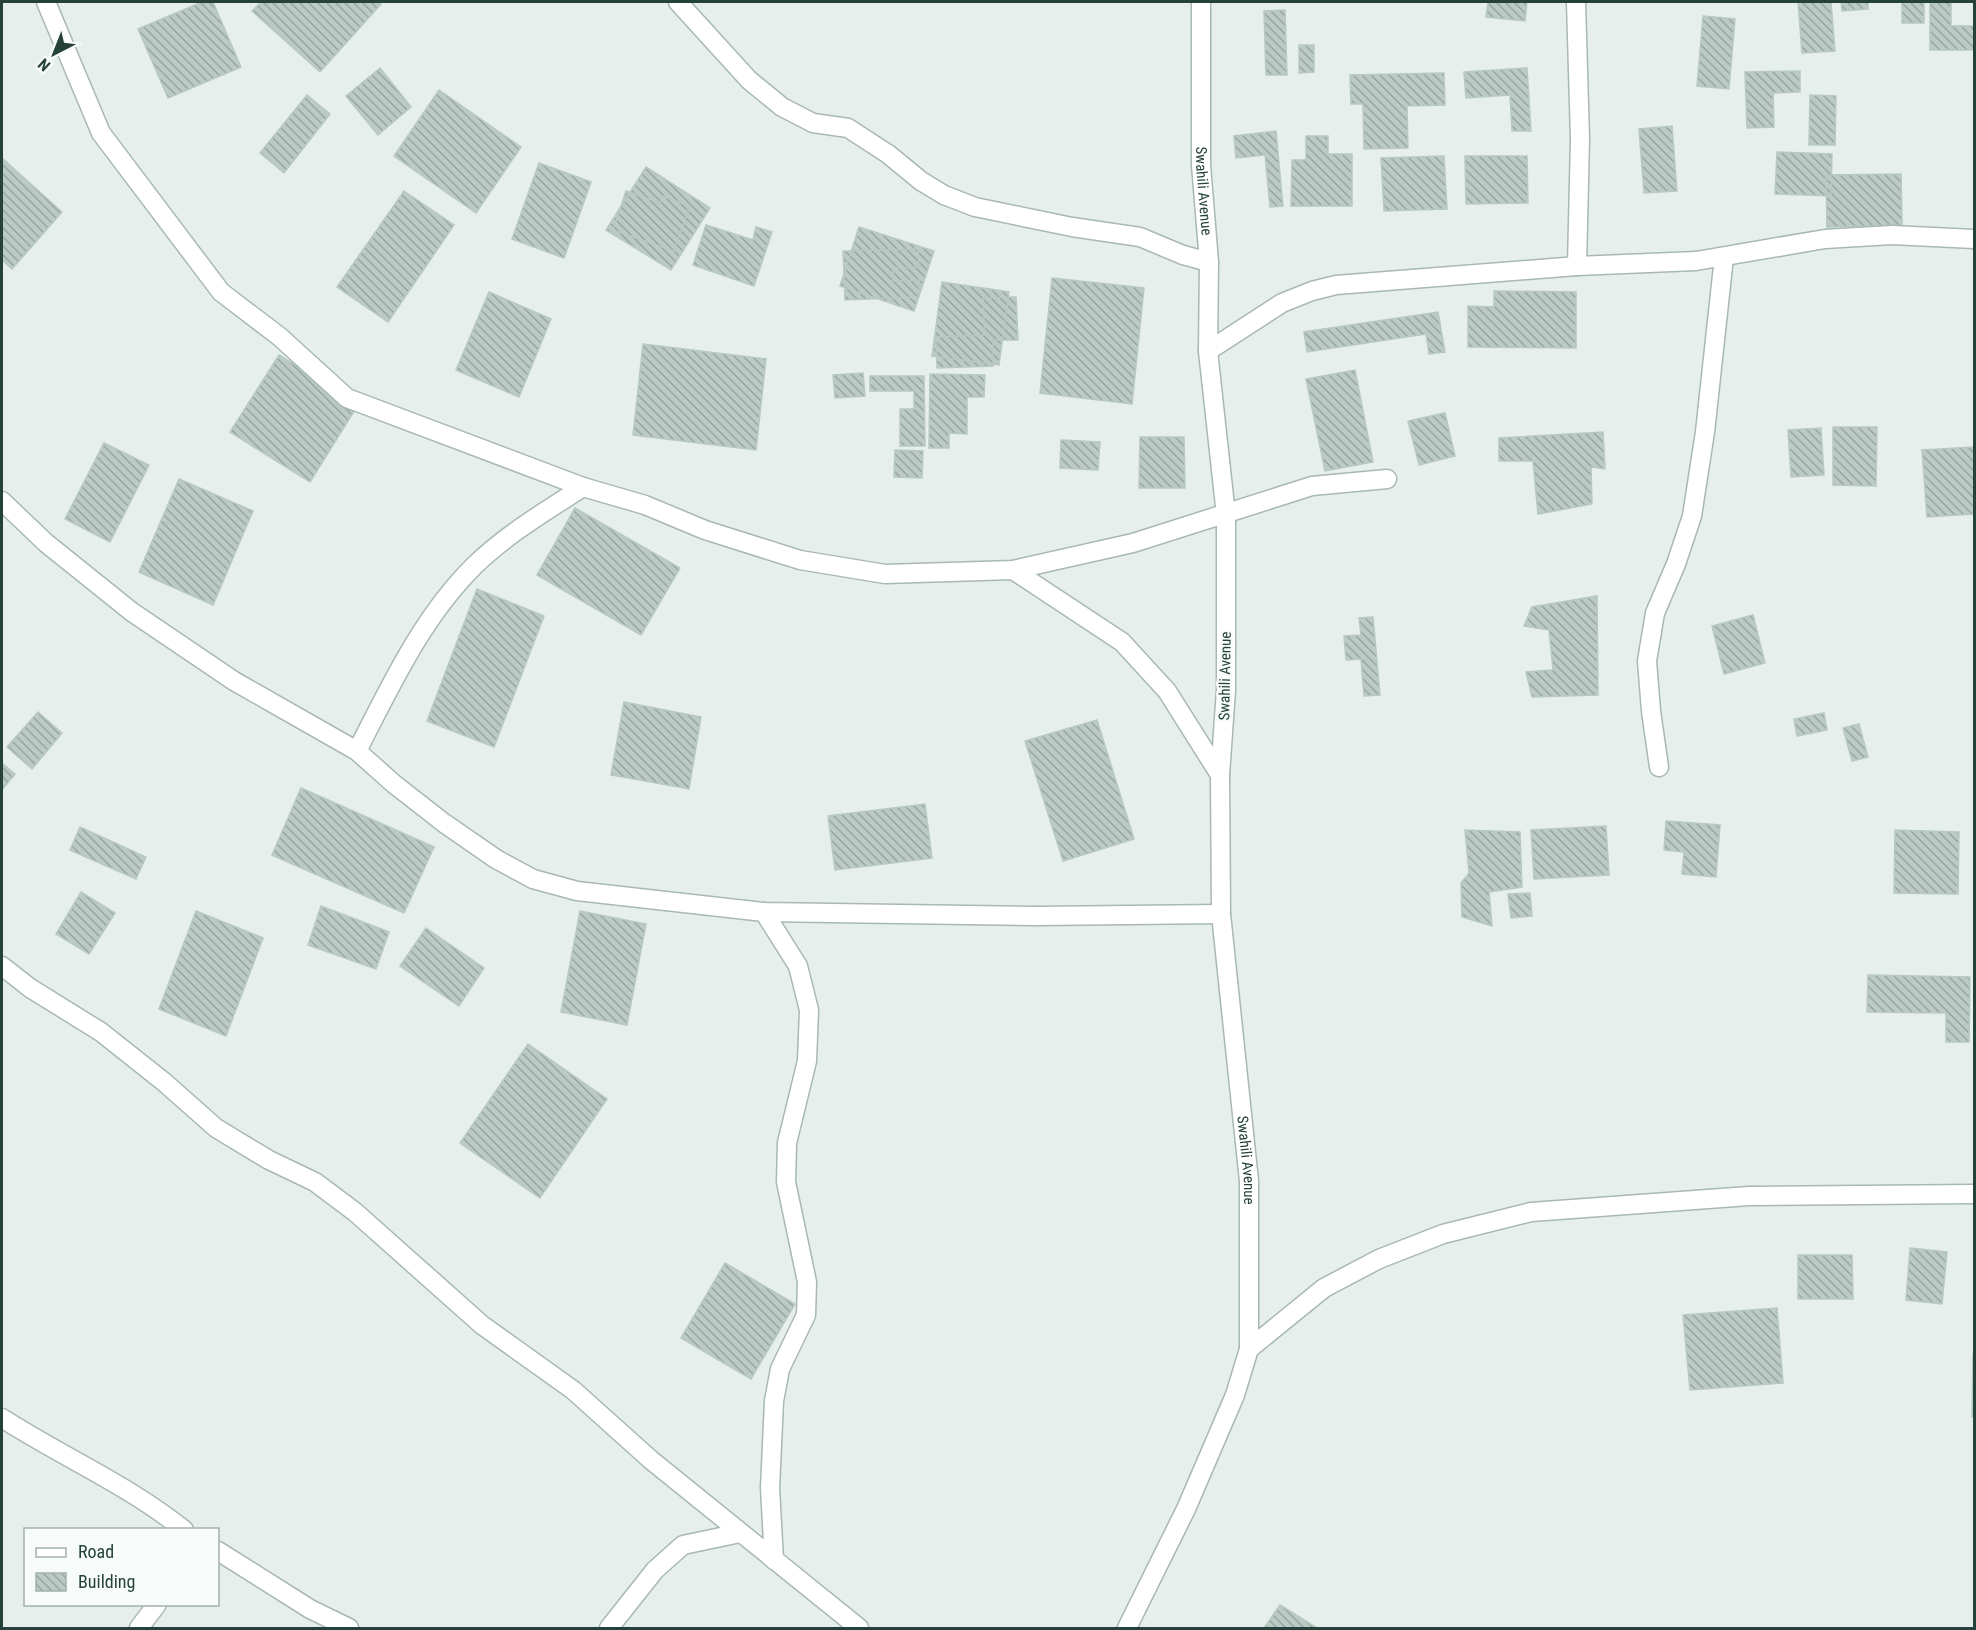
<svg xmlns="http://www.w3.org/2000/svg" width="1976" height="1630" font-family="'Roboto Condensed',sans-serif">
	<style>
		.building { fill: url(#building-back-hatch); stroke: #b8c9c2; stroke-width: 1.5 }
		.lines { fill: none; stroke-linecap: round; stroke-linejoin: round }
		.minor-casing { stroke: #a8b8b2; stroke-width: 21 }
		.minor { stroke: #fff; stroke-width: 18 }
		.labels { text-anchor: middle; stroke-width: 5; stroke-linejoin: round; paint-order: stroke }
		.street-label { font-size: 15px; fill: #24423a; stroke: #f7fbf9 }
	</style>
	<defs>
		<pattern id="building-back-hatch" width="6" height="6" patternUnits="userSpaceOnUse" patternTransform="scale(1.5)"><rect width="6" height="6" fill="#bbcac4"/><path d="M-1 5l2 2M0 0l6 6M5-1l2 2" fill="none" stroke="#98a6a0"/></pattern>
	</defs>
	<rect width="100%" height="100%" fill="#e6efeb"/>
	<path class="building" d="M 202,2 L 213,2 L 241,67 L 168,98 L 138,29 Z
		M 261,2 L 379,2 L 381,4 L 320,72 L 252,11 Z
		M 1488,2 L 1527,2 L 1525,21 L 1486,17 Z
		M 1798,2 L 1831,2 L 1835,51 L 1802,53 Z
		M 1841,2 L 1868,2 L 1868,9 L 1842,11 Z
		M 1902,2 L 1924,2 L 1924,23 L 1902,23 Z
		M 1930,2 L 1951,2 L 1951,26 L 1974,26 L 1974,50 L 1930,50 Z
		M 1285,10 L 1287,75 L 1266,75 L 1264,11 Z
		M 1703,16 L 1735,19 L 1729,89 L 1697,86 Z
		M 1299,45 L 1314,45 L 1314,72 L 1299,73 Z
		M 380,68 L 411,107 L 378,135 L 346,96 Z
		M 1527,68 L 1531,131 L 1512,131 L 1510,95 L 1466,98 L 1464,72 Z
		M 1800,71 L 1800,92 L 1773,93 L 1774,127 L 1747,128 L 1745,72 Z
		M 1444,73 L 1445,105 L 1407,106 L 1408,148 L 1364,149 L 1363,104 L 1351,104 L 1350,75 Z
		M 439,90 L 521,147 L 476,213 L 394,156 Z
		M 307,95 L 330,114 L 284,173 L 260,153 Z
		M 1810,95 L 1836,96 L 1835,145 L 1809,145 Z
		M 1672,126 L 1677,191 L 1644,193 L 1639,129 Z
		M 1276,131 L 1283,206 L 1270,207 L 1265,155 L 1236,158 L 1234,136 Z
		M 1306,136 L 1328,136 L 1328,154 L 1352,154 L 1352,206 L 1291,206 L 1292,160 L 1306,160 Z
		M 1777,152 L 1832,154 L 1831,196 L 1775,194 Z
		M 1444,156 L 1447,209 L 1384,211 L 1381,158 Z
		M 1465,156 L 1527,156 L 1528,203 L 1466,204 Z
		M 2,158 L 62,212 L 12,269 L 2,260 Z
		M 539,163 L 591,182 L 564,258 L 512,239 Z
		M 646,167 L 710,208 L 671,270 L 606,230 Z
		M 1901,174 L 1902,225 L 1827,227 L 1826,175 Z
		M 404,191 L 454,225 L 388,322 L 337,287 Z
		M 626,191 L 660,203 L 662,196 L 690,206 L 674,251 L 613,230 Z
		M 706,225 L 753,240 L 756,227 L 772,232 L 754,286 L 693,265 Z
		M 859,227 L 934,251 L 914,311 L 840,286 Z
		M 918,249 L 919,267 L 893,268 L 893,281 L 919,280 L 919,297 L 845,300 L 843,251 Z
		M 1052,278 L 1144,288 L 1132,404 L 1040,393 Z
		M 942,282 L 1009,292 L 999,365 L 932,356 Z
		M 1494,291 L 1576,292 L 1576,348 L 1468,347 L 1468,306 L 1494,307 Z
		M 489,292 L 551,319 L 519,397 L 456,370 Z
		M 1016,297 L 1018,340 L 993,340 L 993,366 L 937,368 L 936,337 L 985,335 L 983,298 Z
		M 1438,312 L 1445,352 L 1429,354 L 1426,334 L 1307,352 L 1304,332 Z
		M 643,344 L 766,359 L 756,450 L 633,435 Z
		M 279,355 L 358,405 L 310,482 L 230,432 Z
		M 1355,370 L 1373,462 L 1325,471 L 1306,379 Z
		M 863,373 L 865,396 L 835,398 L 833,375 Z
		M 930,374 L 985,375 L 984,397 L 967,397 L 967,434 L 949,433 L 949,448 L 929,448 Z
		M 870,376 L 924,376 L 925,446 L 900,446 L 900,409 L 914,409 L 914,391 L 870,391 Z
		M 1445,413 L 1455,456 L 1419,465 L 1408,421 Z
		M 1833,427 L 1877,427 L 1876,486 L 1833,485 Z
		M 1821,428 L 1824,475 L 1791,477 L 1788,430 Z
		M 1603,432 L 1605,469 L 1591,467 L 1592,504 L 1538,514 L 1533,461 L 1499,461 L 1499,438 Z
		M 1140,437 L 1184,437 L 1185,488 L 1139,488 Z
		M 1061,440 L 1100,442 L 1098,470 L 1060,468 Z
		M 104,443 L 149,465 L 110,542 L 65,519 Z
		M 1974,447 L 1974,514 L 1927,517 L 1922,450 Z
		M 895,450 L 923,451 L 922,478 L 894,477 Z
		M 179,479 L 253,511 L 213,605 L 139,572 Z
		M 575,508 L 680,568 L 641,635 L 537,575 Z
		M 477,589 L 544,616 L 494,747 L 427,721 Z
		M 1597,596 L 1598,695 L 1532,697 L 1526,672 L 1553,670 L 1549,630 L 1524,626 L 1532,607 Z
		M 1753,615 L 1765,663 L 1724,674 L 1712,626 Z
		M 1373,617 L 1380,695 L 1364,696 L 1361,659 L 1346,660 L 1344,636 L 1361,635 L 1359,618 Z
		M 624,702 L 701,717 L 689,789 L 611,775 Z
		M 38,712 L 62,733 L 32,769 L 7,747 Z
		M 1824,713 L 1827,730 L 1797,736 L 1794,719 Z
		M 1097,720 L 1134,839 L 1063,861 L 1025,741 Z
		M 1859,724 L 1868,757 L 1852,761 L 1843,728 Z
		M 2,763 L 15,774 L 2,790 Z
		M 301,788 L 434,847 L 404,913 L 272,855 Z
		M 925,804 L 932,858 L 835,870 L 828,816 Z
		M 1666,821 L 1720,825 L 1716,877 L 1682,874 L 1684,852 L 1664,850 Z
		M 1606,826 L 1609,875 L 1534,879 L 1531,830 Z
		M 80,827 L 146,857 L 136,879 L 70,850 Z
		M 1465,830 L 1520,832 L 1522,887 L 1489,892 L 1492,926 L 1462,917 L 1461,883 L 1469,873 Z
		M 1895,830 L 1959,832 L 1958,894 L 1894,893 Z
		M 81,892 L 115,913 L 89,954 L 56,934 Z
		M 1530,893 L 1532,916 L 1511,918 L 1508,894 Z
		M 321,906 L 389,932 L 376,969 L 308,945 Z
		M 196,911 L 263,938 L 226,1036 L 159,1009 Z
		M 580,911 L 646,924 L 627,1025 L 561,1012 Z
		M 426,928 L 484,968 L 459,1006 L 400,966 Z
		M 1868,975 L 1970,977 L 1969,1042 L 1946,1042 L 1946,1013 L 1867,1012 Z
		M 528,1044 L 607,1099 L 540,1198 L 460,1143 Z
		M 1910,1248 L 1947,1252 L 1942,1304 L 1906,1300 Z
		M 1798,1255 L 1852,1255 L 1853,1299 L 1798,1299 Z
		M 725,1263 L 795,1304 L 751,1379 L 681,1338 Z
		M 1777,1308 L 1783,1383 L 1690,1390 L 1683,1315 Z
		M 1973,1354 L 1974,1354 L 1974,1417 L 1972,1417 Z
		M 1280,1605 L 1317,1628 L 1264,1628 Z"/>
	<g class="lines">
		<g class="minor-casing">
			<g id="minor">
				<path d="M 46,2 L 101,133 L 221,292 L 280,337 L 347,398 L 583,487 L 645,505 L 705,530 L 800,560 L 885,574 L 1013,570 L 1133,543 L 1312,486 L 1387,479"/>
				<path d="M 678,2 L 749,80 L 782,107 L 813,123 L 848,128 L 888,154 L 921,181 L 944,195 L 975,207 L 1072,227 L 1140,237 L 1183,255 L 1209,262"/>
				<path id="s1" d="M 1201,2 L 1201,165 L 1209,262 L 1208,351 L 1226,515 L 1226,690 L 1220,775 L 1221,914 L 1249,1181 L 1249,1349"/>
				<path d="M 1576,2 L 1580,139 L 1577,266"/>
				<path d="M 1208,351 L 1282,303 L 1312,291 L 1336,285 L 1577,266 L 1696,261 L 1825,239 L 1858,237 L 1892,235 L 1974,239"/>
				<path d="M 2,501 L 46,543 L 132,612 L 234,681 L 357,751 L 394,784 L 444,823 L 496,859 L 533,879 L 577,891 L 764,912 L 1038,916 L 1221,914"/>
				<path d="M 1013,570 L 1122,642 L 1167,691 L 1220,775"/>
				<path d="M 357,751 C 390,687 422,617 475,565 C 507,534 546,511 583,487"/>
				<path d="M 1659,767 L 1651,711 L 1647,661 L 1655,613 L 1676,564 L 1692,516 L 1705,432 L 1724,257"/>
				<path d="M 764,912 L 798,966 L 809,1010 L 807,1061 L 787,1143 L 786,1182 L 807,1282 L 806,1315 L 780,1369 L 774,1401 L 770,1488 L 774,1560"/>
				<path d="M 2,966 L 30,988 L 101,1032 L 164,1082 L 216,1128 L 269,1160 L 315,1182 L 355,1212 L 482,1325 L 573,1390 L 651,1460 L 859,1628"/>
				<path d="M 2,1418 C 61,1456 130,1486 184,1530"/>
				<path d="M 218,1551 L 310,1609 L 349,1628"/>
				<path d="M 139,1628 L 157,1604"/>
				<path d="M 609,1628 L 655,1570 L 683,1545 L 740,1533"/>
				<path d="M 1127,1628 L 1186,1509 L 1235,1395 L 1249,1349 L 1324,1288 L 1379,1259 L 1443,1234 L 1531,1212 L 1749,1196 L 1974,1194"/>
			</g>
		</g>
		<use href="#minor" class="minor"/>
	</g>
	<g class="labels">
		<g class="street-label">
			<text dy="5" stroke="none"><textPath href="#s1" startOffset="189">Swahili Avenue</textPath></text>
			<text transform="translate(1225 676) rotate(-89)" y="5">Swahili Avenue</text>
			<text dy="5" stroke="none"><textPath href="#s1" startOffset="1161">Swahili Avenue</textPath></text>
		</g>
	</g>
	<rect width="1976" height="1630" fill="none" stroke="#24423a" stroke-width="6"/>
	<rect x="24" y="1528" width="195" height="78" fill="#f7fbf9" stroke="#a3b1ad" stroke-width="1.5"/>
	<rect x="36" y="1548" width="30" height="9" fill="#ffffff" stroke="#a3b1ad" stroke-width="1.5"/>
	<text x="78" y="1558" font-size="18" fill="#24423a">Road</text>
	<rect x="36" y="1573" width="30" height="18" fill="url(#building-back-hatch)" stroke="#a3b1ad" stroke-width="1.5"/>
	<text x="78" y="1588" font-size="18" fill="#24423a">Building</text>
	<g transform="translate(54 54) rotate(222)" stroke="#f7fbf9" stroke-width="4.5" paint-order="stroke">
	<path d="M0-4.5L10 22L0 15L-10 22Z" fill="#24423a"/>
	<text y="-9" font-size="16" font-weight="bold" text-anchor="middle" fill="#24423a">N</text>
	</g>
</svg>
